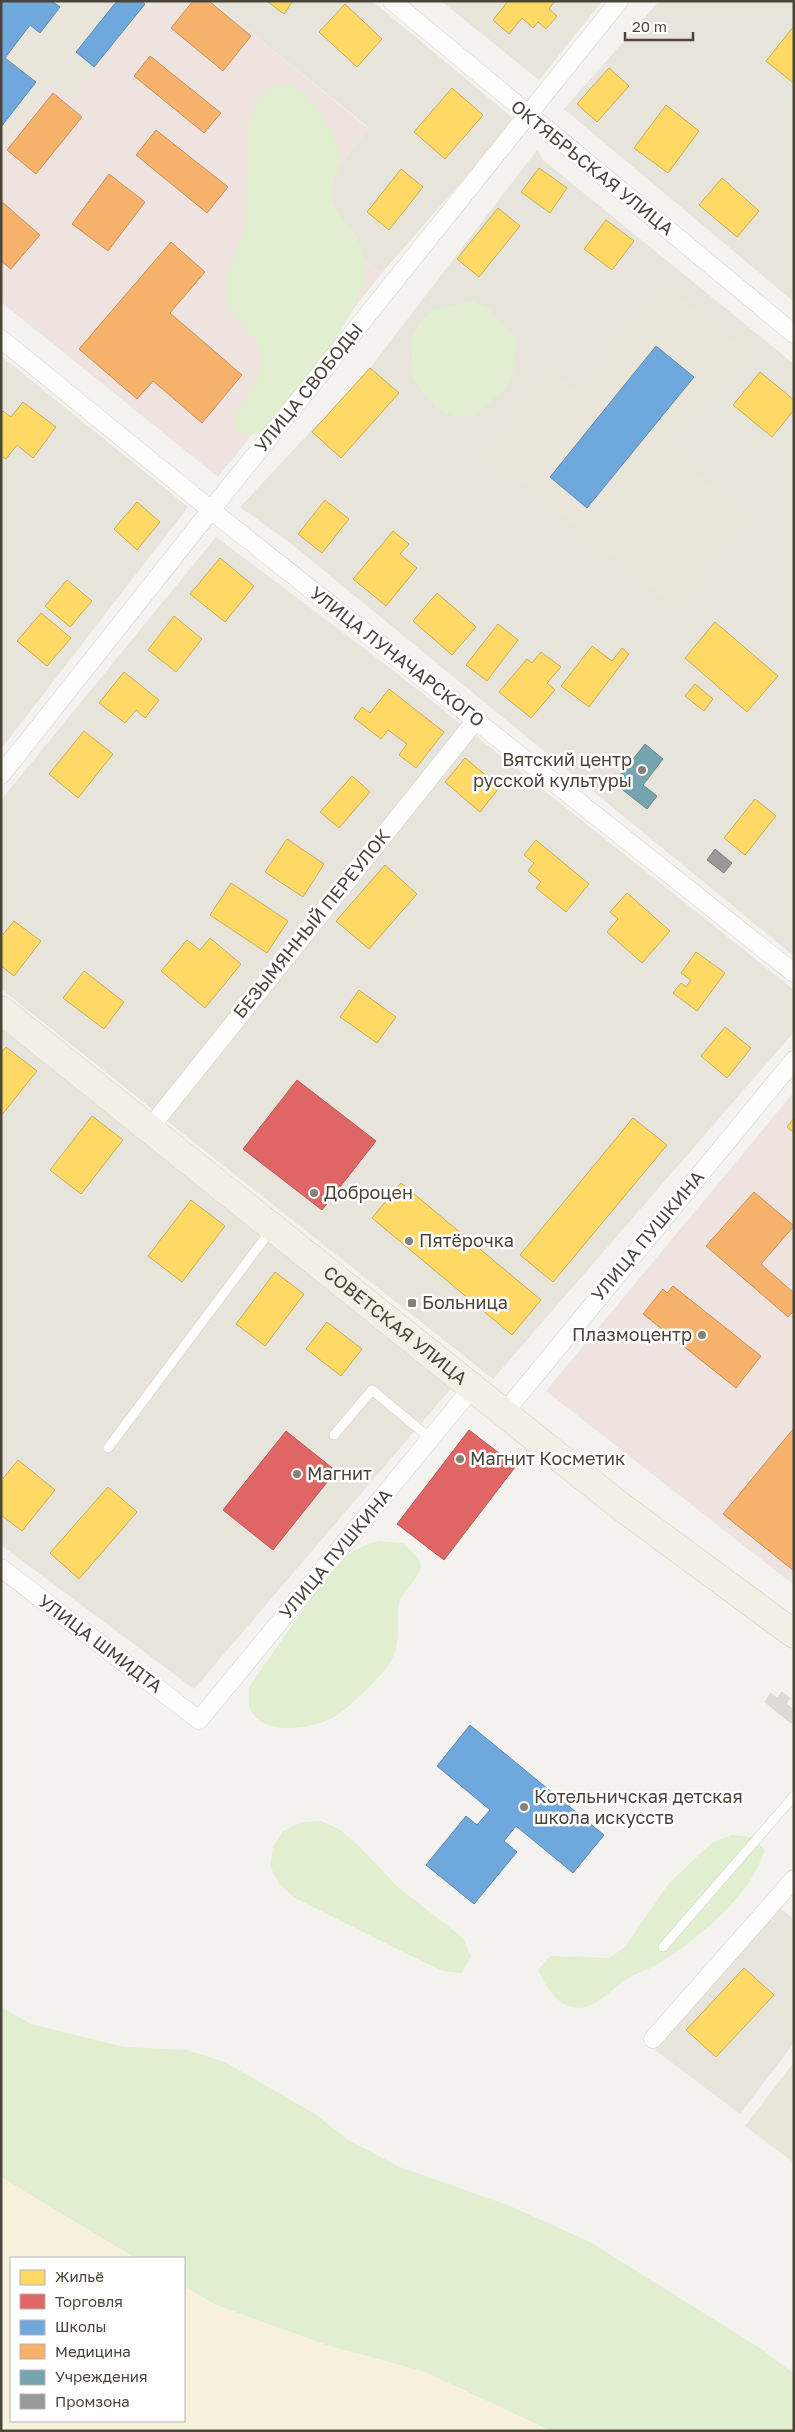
<svg xmlns="http://www.w3.org/2000/svg" width="795" height="2432" font-family="'Golos Text',sans-serif">
	<style>
		.residential { fill: #e7e4dc }
		.education { fill: #eae5da }
		.medical { fill: #eee3df }
		.green { fill: #e1eecf }
		.sand { fill: #f7f0da }
		.homes { fill: #ffd966; stroke: #c9ac58 }
		.shops { fill: #e06666; stroke: #b35c58 }
		.schools { fill: #6fa8dc; stroke: #648aab }
		.health { fill: #f6b26b; stroke: #c3915c }
		.public { fill: #76a5af; stroke: #69888c }
		.industry { fill: #999; stroke: #82807c }
		.building { fill: #dedbd6; stroke: #dcd9d4 }
		.lines { fill: none; stroke-linecap: round; stroke-linejoin: round }
		.lane-casing { stroke: #d2d0cb; stroke-width: 10 }
		.street-casing { stroke: #d2d0cb; stroke-width: 19 }
		.primary-casing { stroke: #d6cebb; stroke-width: 29 }
		.lane { stroke: #fdfdfc; stroke-width: 9 }
		.street { stroke: #fdfdfc; stroke-width: 18 }
		.primary { stroke: #f2efe6; stroke-width: 28 }
		.poi-dot { fill: #868178; stroke: #fff; stroke-width: 2 }
		.labels { text-anchor: middle; stroke-width: 5; stroke-linejoin: round; paint-order: stroke }
		.street-label { font-size: 18px; fill: #4b4439; stroke: #fff }
		.poi-label { font-size: 18px; fill: #4b4439; stroke: #fff; text-anchor: start }
	</style>
	<rect width="100%" height="100%" fill="#f4f2ee"/>
	<path class="residential" d="M 212,1 L 372,1 L 515,120 L 382,273 L 304,211 L 369,128 Z
		M 441,1 L 602,1 L 539,80 Z
		M 659,1 L 794,1 L 794,302 L 564,109 Z
		M 537,150 L 543,160 L 794,364 L 794,956 L 289,542 L 240,507 L 370,368 Z
		M 1,356 L 188,507 L 1,749 Z
		M 216,537 L 398,674 L 794,990 L 794,1032 L 493,1379 L 1,989 L 1,800 Z
		M 1,1020 L 454,1385 L 194,1689 L 1,1545 Z
		M 777,1906 L 794,1919 L 794,2043 L 740,2114 L 655,2050 Z"/>
	<path class="education" d="M 1,1 L 150,1 L 72,102 L 50,85 L 1,148 Z
		M 667,287 L 746,351 L 667,449 L 747,515 L 673,606 L 487,454 L 554,372 L 580,393 Z
		M 794,2062 L 794,2163 L 745,2126 Z"/>
	<path class="medical" d="M 150,1 L 212,1 L 369,129 L 304,211 L 382,273 L 218,477 L 1,302 L 1,148 L 50,84 L 72,101 Z
		M 794,1092 L 794,1585 L 546,1391 Z"/>
	<path class="green" d="M 287,84 C 292,87 299,89 303,93 C 317,105 343,144 339,162 C 337,175 329,186 332,199 C 336,217 359,234 363,252 C 376,305 303,380 272,421 L 258,434 L 239,434 L 234,415 L 256,383 L 262,365 L 261,347 L 236,317 L 227,300 L 226,281 L 246,225 L 248,123 L 255,104 L 268,89 Z
		M 471,301 L 488,308 L 516,339 L 513,374 L 503,391 L 473,416 L 453,416 L 436,408 L 413,378 L 411,340 L 419,323 L 433,310 Z
		M 379,1541 L 403,1543 C 408,1548 415,1554 419,1560 C 427,1573 402,1590 399,1603 C 395,1622 402,1638 392,1659 C 385,1674 348,1709 334,1717 C 312,1730 259,1737 249,1706 C 248,1701 249,1693 249,1687 L 331,1570 C 346,1554 359,1546 379,1541 Z
		M 321,1821 L 339,1829 L 357,1844 L 398,1887 L 463,1938 L 471,1956 L 462,1973 L 443,1971 L 407,1954 L 295,1898 L 279,1884 L 270,1866 L 273,1847 L 283,1831 L 302,1822 Z
		M 732,1835 L 752,1837 L 765,1850 C 760,1862 755,1874 748,1884 C 726,1914 694,1941 663,1961 C 652,1969 637,1972 625,1980 C 612,1989 595,2009 577,2008 C 556,2006 546,1986 538,1970 L 550,1956 L 609,1958 L 625,1947 L 669,1883 L 713,1842 Z
		M 1,2007 L 31,2024 L 124,2047 L 187,2050 L 225,2062 L 315,2114 L 348,2140 L 400,2167 L 510,2206 L 590,2242 L 763,2350 L 794,2374 L 794,2431 L 551,2431 L 425,2372 L 326,2345 L 216,2305 L 184,2286 L 184,2258 L 135,2258 L 1,2177 Z"/>
	<path class="sand" d="M 1,2177 L 135,2258 L 11,2258 L 11,2421 L 184,2421 L 184,2286 L 216,2305 L 326,2345 L 425,2372 L 551,2431 L 1,2431 Z"/>
	<path class="homes" d="M 267,1 L 293,1 L 284,14 Z
		M 508,1 L 555,1 L 549,9 L 557,16 L 546,29 L 538,22 L 533,28 L 522,18 L 509,34 L 493,20 Z
		M 345,4 L 382,39 L 357,67 L 319,32 Z
		M 794,26 L 794,81 L 792,82 L 766,61 Z
		M 609,68 L 629,86 L 597,122 L 577,104 Z
		M 452,88 L 483,115 L 445,159 L 414,132 Z
		M 666,105 L 699,131 L 668,173 L 634,148 Z
		M 539,168 L 567,188 L 550,213 L 521,192 Z
		M 401,169 L 423,187 L 389,230 L 367,212 Z
		M 722,178 L 759,211 L 737,237 L 699,205 Z
		M 498,208 L 520,226 L 479,277 L 457,259 Z
		M 606,220 L 634,241 L 612,270 L 584,249 Z
		M 370,368 L 399,393 L 341,458 L 312,432 Z
		M 760,372 L 794,400 L 794,410 L 772,437 L 733,405 Z
		M 23,402 L 56,427 L 33,458 L 17,445 L 6,459 L 1,456 L 1,414 L 3,411 L 11,417 Z
		M 325,500 L 349,519 L 322,553 L 298,534 Z
		M 137,502 L 160,522 L 137,550 L 114,529 Z
		M 393,531 L 409,544 L 400,554 L 417,568 L 386,606 L 353,579 Z
		M 220,558 L 254,586 L 225,622 L 190,594 Z
		M 67,580 L 92,601 L 70,627 L 45,606 Z
		M 437,593 L 476,627 L 452,655 L 413,621 Z
		M 41,613 L 71,638 L 47,666 L 17,641 Z
		M 174,616 L 202,639 L 176,672 L 148,650 Z
		M 715,622 L 778,676 L 747,712 L 685,658 Z
		M 498,624 L 518,640 L 487,681 L 466,665 Z
		M 592,646 L 612,661 L 622,648 L 629,654 L 589,707 L 561,686 Z
		M 541,652 L 561,667 L 547,683 L 555,690 L 531,718 L 499,692 L 527,659 L 532,663 Z
		M 124,672 L 159,700 L 145,718 L 136,710 L 125,723 L 99,703 Z
		M 695,684 L 713,699 L 704,711 L 685,696 Z
		M 389,689 L 444,732 L 416,768 L 399,755 L 407,744 L 388,730 L 381,739 L 354,718 L 362,707 L 370,713 Z
		M 84,731 L 113,754 L 78,798 L 49,774 Z
		M 465,758 L 500,787 L 480,812 L 445,782 Z
		M 352,776 L 370,792 L 339,828 L 320,812 Z
		M 755,799 L 776,816 L 745,855 L 724,838 Z
		M 287,839 L 324,864 L 303,897 L 265,872 Z
		M 536,840 L 589,884 L 566,912 L 536,888 L 541,882 L 528,871 L 534,863 L 524,855 Z
		M 385,865 L 417,894 L 369,949 L 336,921 Z
		M 231,883 L 288,921 L 267,953 L 210,915 Z
		M 627,893 L 670,931 L 642,963 L 607,932 L 618,919 L 610,912 Z
		M 14,921 L 41,941 L 14,976 L 1,966 L 1,937 Z
		M 210,938 L 241,964 L 205,1008 L 161,971 L 187,940 L 200,950 Z
		M 696,952 L 725,973 L 697,1011 L 673,993 L 681,983 L 686,987 L 691,980 L 681,973 Z
		M 84,971 L 124,1002 L 104,1029 L 63,998 Z
		M 359,990 L 396,1017 L 377,1043 L 340,1017 Z
		M 725,1027 L 751,1048 L 727,1078 L 701,1056 Z
		M 6,1047 L 37,1071 L 1,1116 L 1,1053 Z
		M 92,1116 L 123,1140 L 81,1194 L 50,1170 Z
		M 633,1118 L 667,1145 L 553,1282 L 520,1255 Z
		M 794,1118 L 794,1133 L 787,1127 Z
		M 401,1183 L 541,1300 L 512,1335 L 372,1218 Z
		M 191,1200 L 225,1226 L 182,1282 L 148,1256 Z
		M 275,1272 L 304,1294 L 265,1346 L 236,1324 Z
		M 327,1322 L 362,1349 L 341,1376 L 306,1349 Z
		M 18,1460 L 55,1490 L 22,1531 L 1,1515 L 1,1481 Z
		M 108,1487 L 137,1512 L 79,1579 L 50,1553 Z
		M 744,1968 L 774,1995 L 716,2057 L 686,2030 Z"/>
	<path class="shops" d="M 297,1080 L 376,1141 L 322,1210 L 243,1149 Z
		M 469,1430 L 516,1466 L 444,1560 L 397,1524 Z
		M 286,1431 L 336,1471 L 273,1550 L 223,1510 Z"/>
	<path class="schools" d="M 1,1 L 52,1 L 60,7 L 40,33 L 30,25 L 5,58 L 36,82 L 1,127 Z
		M 117,1 L 142,1 L 145,4 L 94,67 L 76,52 Z
		M 656,346 L 694,377 L 587,508 L 550,477 Z
		M 470,1725 L 604,1835 L 573,1873 L 516,1826 L 504,1841 L 517,1852 L 474,1904 L 426,1865 L 466,1816 L 477,1825 L 490,1810 L 437,1766 Z"/>
	<path class="health" d="M 193,1 L 209,1 L 251,36 L 223,71 L 171,28 Z
		M 150,56 L 221,113 L 204,133 L 134,76 Z
		M 53,93 L 82,117 L 36,174 L 7,150 Z
		M 156,130 L 228,187 L 207,213 L 136,155 Z
		M 109,174 L 145,202 L 108,251 L 72,224 Z
		M 1,201 L 40,235 L 11,269 L 1,261 Z
		M 171,242 L 205,272 L 170,313 L 242,375 L 202,423 L 153,381 L 137,399 L 79,349 Z
		M 754,1192 L 794,1226 L 761,1264 L 794,1293 L 794,1311 L 788,1317 L 706,1246 Z
		M 673,1286 L 761,1356 L 736,1388 L 643,1314 L 663,1289 L 667,1293 Z
		M 794,1428 L 794,1571 L 723,1514 Z"/>
	<path class="public" d="M 645,744 L 663,759 L 643,785 L 657,796 L 647,809 L 614,783 Z"/>
	<path class="industry" d="M 715,849 L 732,863 L 724,873 L 707,860 Z"/>
	<path class="building" d="M 782,1692 L 790,1698 L 786,1704 L 794,1710 L 794,1719 L 791,1723 L 765,1702 L 771,1693 L 777,1698 Z"/>
	<g class="lines">
		<g class="lane-casing">
			<path id="lane" d="M 334,1435 L 372,1390 L 431,1439
				M 108,1448 L 271,1230
				M 663,1947 L 794,1796"/>
		</g>
		<g class="street-casing">
			<path id="street" d="M 392,1 L 794,334
				M 1,339 L 211,510 L 794,973
				M 1,775 L 211,510 L 619,1
				M 149,1129 L 476,720
				M 504,1413 L 794,1060
				M 1,1568 L 199,1720 L 473,1387
				M 653,2039 L 794,1879"/>
		</g>
		<g class="primary-casing">
			<g id="primary">
				<path id="s1" d="M 1,1010 L 619,1505 L 794,1634"/>
			</g>
		</g>
		<use href="#lane" class="lane"/>
		<use href="#street" class="street"/>
		<use href="#primary" class="primary"/>
	</g>
	<g class="poi-dot">
		<circle cx="642" cy="770" r="5"/>
		<circle cx="314" cy="1193" r="5"/>
		<circle cx="409" cy="1241" r="5"/>
		<rect x="407" y="1298" width="10" height="10" rx="2.5"/>
		<circle cx="702" cy="1335" r="5"/>
		<circle cx="460" cy="1459" r="5"/>
		<circle cx="297" cy="1474" r="5"/>
		<circle cx="524" cy="1807" r="5"/>
	</g>
	<g class="labels">
		<g class="street-label">
			<text transform="translate(592 168) rotate(39)" y="6">ОКТЯБРЬСКАЯ УЛИЦА</text>
			<text transform="translate(309 388) rotate(-51)" y="6">УЛИЦА СВОБОДЫ</text>
			<text transform="translate(397 657) rotate(38)" y="6">УЛИЦА ЛУНАЧАРСКОГО</text>
			<text transform="translate(312 924) rotate(-51)" y="6">БЕЗЫМЯННЫЙ ПЕРЕУЛОК</text>
			<text transform="translate(648 1236) rotate(-50)" y="6">УЛИЦА ПУШКИНА</text>
			<text dy="6" stroke="none"><textPath href="#s1" startOffset="505">СОВЕТСКАЯ УЛИЦА</textPath></text>
			<text transform="translate(336 1554) rotate(-50)" y="6">УЛИЦА ПУШКИНА</text>
			<text transform="translate(100 1644) rotate(37)" y="6">УЛИЦА ШМИДТА</text>
		</g>
		<g class="poi-label">
			<text x="632" y="766" text-anchor="end">Вятский центр<tspan x="632" dy="21">русской культуры</tspan></text>
			<text x="324" y="1199">Доброцен</text>
			<text x="419" y="1247">Пятёрочка</text>
			<text x="422" y="1309">Больница</text>
			<text x="692" y="1341" text-anchor="end">Плазмоцентр</text>
			<text x="470" y="1465">Магнит Косметик</text>
			<text x="307" y="1480">Магнит</text>
			<text x="534" y="1803">Котельничская детская<tspan x="534" dy="21">школа искусств</tspan></text>
		</g>
	</g>
	<rect width="795" height="2432" fill="none" stroke="#4b4439" stroke-width="5"/>
	<rect x="10" y="2257" width="175" height="165" fill="#ffffff" stroke="#b7b4b0"/>
	<rect x="20" y="2270" width="25" height="15" fill="#ffd966" stroke="#b7b4b0"/>
	<text x="55" y="2282" font-size="15" fill="#4b4439">Жильё</text>
	<rect x="20" y="2294" width="25" height="15" fill="#e06666" stroke="#b7b4b0"/>
	<text x="55" y="2307" font-size="15" fill="#4b4439">Торговля</text>
	<rect x="20" y="2320" width="25" height="15" fill="#6fa8dc" stroke="#b7b4b0"/>
	<text x="55" y="2332" font-size="15" fill="#4b4439">Школы</text>
	<rect x="20" y="2344" width="25" height="15" fill="#f6b26b" stroke="#b7b4b0"/>
	<text x="55" y="2357" font-size="15" fill="#4b4439">Медицина</text>
	<rect x="20" y="2370" width="25" height="15" fill="#76a5af" stroke="#b7b4b0"/>
	<text x="55" y="2382" font-size="15" fill="#4b4439">Учреждения</text>
	<rect x="20" y="2394" width="25" height="15" fill="#999999" stroke="#b7b4b0"/>
	<text x="55" y="2407" font-size="15" fill="#4b4439">Промзона</text>
	<path d="M625 32v8h68v-8" fill="none" stroke="#4b4439" stroke-width="2.5"/>
	<text x="632" y="32" font-size="15" fill="#4b4439" stroke="#ffffff" stroke-width="4" paint-order="stroke">20 m</text>
</svg>
